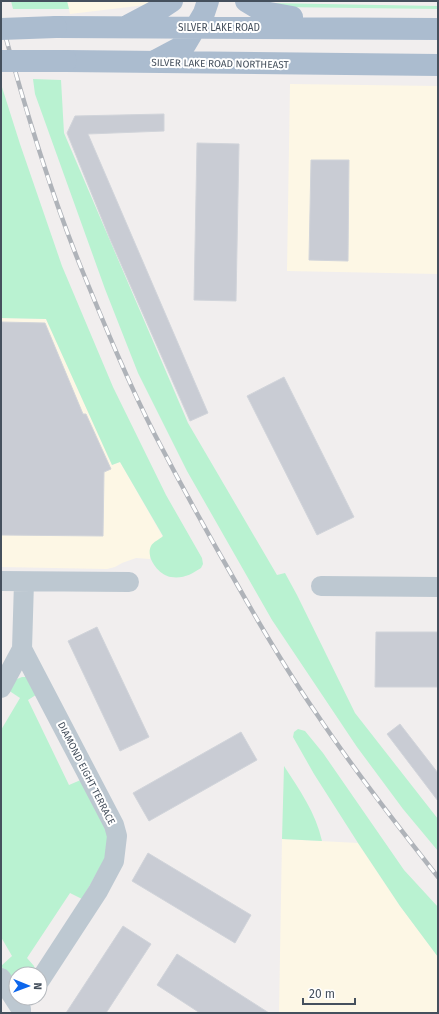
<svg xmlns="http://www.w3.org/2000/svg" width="439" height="1014" font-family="'Fira Sans',sans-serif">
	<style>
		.commercial { fill: #fdf7e5 }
		.green { fill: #b9f2d1 }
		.building { fill: #c9ccd4; stroke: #d1d4da }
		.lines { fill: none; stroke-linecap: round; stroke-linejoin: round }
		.minor { stroke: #bdc8d1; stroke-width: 20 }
		.major { stroke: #abbccf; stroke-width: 22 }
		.rail-casing { stroke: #afb3b9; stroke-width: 4.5 }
		.rail { stroke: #fff; stroke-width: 3; stroke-dasharray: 9; stroke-linecap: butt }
		.major-bridge { stroke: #abbccf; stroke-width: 22 }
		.labels { text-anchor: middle; stroke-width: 4; stroke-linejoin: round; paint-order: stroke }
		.street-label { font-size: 10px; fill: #45505d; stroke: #fff }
	</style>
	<rect width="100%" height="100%" fill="#f1eeee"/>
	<path class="commercial" d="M 67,1 L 159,1 L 146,5 L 70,14 Z
		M 290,84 L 438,86 L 438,274 L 287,271 Z
		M 1,318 L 46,319 L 112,465 L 120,462 L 163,537 L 150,552 L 150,559 L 136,558 L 122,563 L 115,567 L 107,569 L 1,567 Z
		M 282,839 L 358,843 L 400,906 L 438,957 L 438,1013 L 279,1013 Z"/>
	<path class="green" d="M 11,1 L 67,1 L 69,9 L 13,9 Z
		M 267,3 L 438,6 L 438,9 L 279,7 Z
		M 33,79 L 61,80 L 64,133 L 188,423 L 277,575 L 285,573 L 297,595 L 355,713 L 438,819 L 438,851 L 403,809 L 357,747 L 272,620 L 187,471 L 138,373 L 105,289 L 35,94 Z
		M 1,84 L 20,144 L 62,266 L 113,387 L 166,495 L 202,558 L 203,564 L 201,568 C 192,574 183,579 171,577 C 160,576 145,558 151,546 C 153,542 160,539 163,536 L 120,462 L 112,465 L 46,319 L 1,318 Z
		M 22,677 L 26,677 L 39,693 L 28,700 L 69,785 L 83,779 L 99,810 L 108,837 L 107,855 L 82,899 L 70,893 L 27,958 L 34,966 L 35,970 L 33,974 L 16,974 L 16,982 L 7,974 L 1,966 L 12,956 L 1,937 L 1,730 L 20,698 L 8,690 L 17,679 Z
		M 298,729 L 305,731 L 323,753 L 404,870 L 438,907 L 438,957 L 400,906 L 358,843 L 314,774 L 293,737 L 294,732 Z
		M 284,766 C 299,789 316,813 322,841 L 282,839 Z"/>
	<path class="building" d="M 164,114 L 164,131 L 88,134 L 208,413 L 190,421 L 110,239 L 67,133 L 75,116 Z
		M 197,143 L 239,144 L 236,301 L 194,300 Z
		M 311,160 L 349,160 L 348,261 L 309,260 Z
		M 1,322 L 45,323 L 83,414 L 86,414 L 111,469 L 104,472 L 103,536 L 1,535 Z
		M 284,377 L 354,517 L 317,535 L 247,396 Z
		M 97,627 L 149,737 L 120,751 L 68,641 Z
		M 376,632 L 438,632 L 438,687 L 375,687 Z
		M 400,724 L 438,773 L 438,801 L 387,734 Z
		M 241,732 L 257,760 L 149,821 L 133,793 Z
		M 148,853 L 251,915 L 235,943 L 132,881 Z
		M 123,926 L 151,944 L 106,1013 L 66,1013 Z
		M 177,954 L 269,1013 L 200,1013 L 157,985 Z"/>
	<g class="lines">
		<path class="minor" d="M 1,581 L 129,582
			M 24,582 L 22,649 L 114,825 L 117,836 L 114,861 L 98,891 L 40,980
			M 321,586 L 438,587
			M 1,688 L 22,649
			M 1,978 L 21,1009 L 21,1013"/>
		<path class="major" d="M 246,1 L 264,12 L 292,17
			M 129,25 L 163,7 L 172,1
			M 56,27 L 438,29
			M 66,61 L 438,65
			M 153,62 L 185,45 L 204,13 L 208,1"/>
		<g class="rail-casing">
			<path id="rail" d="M 1,20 C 24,105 49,189 82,270 C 105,326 128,382 155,435 C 179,481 204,527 230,572 C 257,620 285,668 316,713 C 354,770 396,824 438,877"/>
		</g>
		<use href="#rail" class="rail"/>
		<path class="major-bridge" d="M 1,29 L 56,27
			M 1,61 L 66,61"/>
	</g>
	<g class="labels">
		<g class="street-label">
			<text x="219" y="31">SILVER LAKE ROAD</text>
			<text transform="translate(220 63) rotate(1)" y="4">SILVER LAKE ROAD NORTHEAST</text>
			<text transform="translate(87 773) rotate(63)" y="4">DIAMOND EIGHT TERRACE</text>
		</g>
	</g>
	<rect width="439" height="1014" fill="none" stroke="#45505d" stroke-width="4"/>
	<g transform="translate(28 986) rotate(91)"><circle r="19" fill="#ffffff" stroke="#b5b9be"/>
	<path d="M0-3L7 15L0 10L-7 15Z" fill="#0d66ec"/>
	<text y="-6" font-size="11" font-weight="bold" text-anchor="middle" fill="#45505d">N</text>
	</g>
	<path d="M303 998v6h52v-6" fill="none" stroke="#45505d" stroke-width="2"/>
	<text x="309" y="998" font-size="12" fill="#45505d" stroke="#ffffff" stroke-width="3" paint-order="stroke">20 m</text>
</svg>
